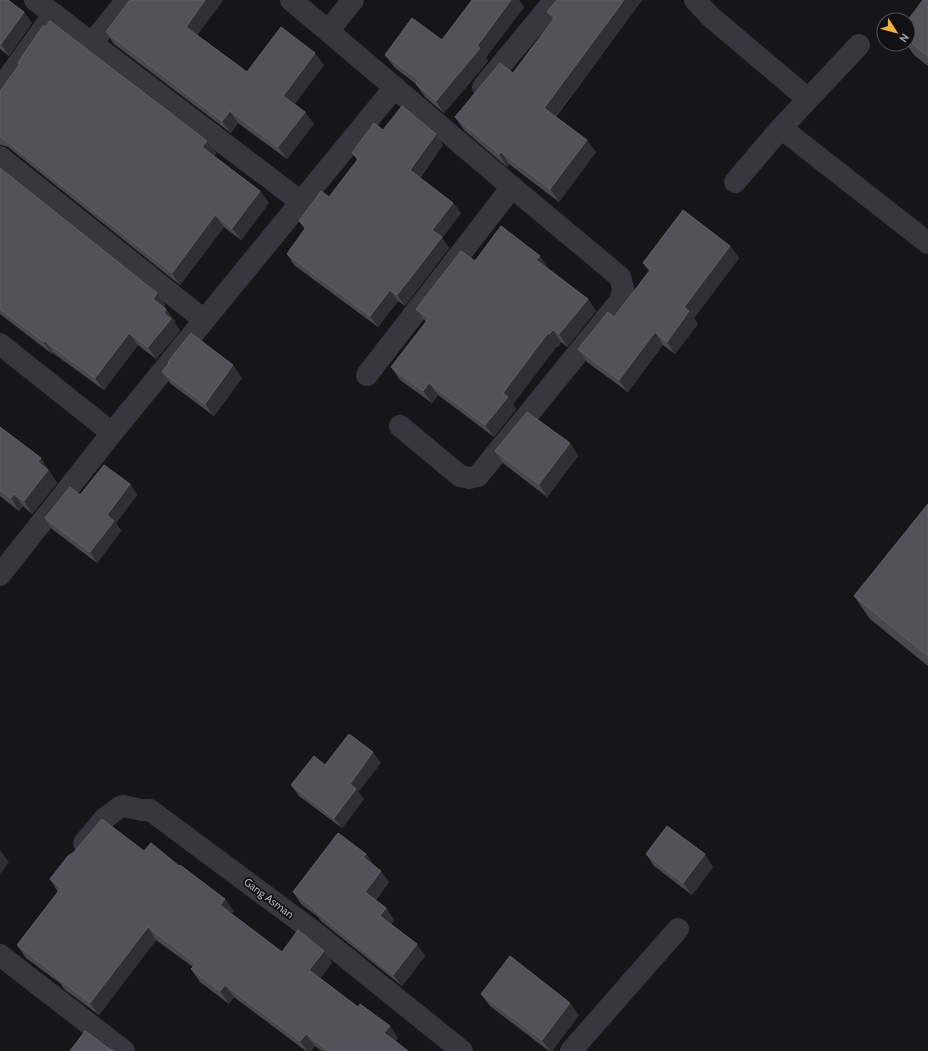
<svg xmlns="http://www.w3.org/2000/svg" width="928" height="1051" font-family="Cabin,sans-serif">
	<style>
		.lines { fill: none; stroke-linecap: round; stroke-linejoin: round }
		.minor { stroke: #37383d; stroke-width: 22 }
		.wall { fill: #47494d }
		.shaded-wall { fill: #2f3033 }
		.building { fill: #525359; stroke: #5f6168 }
		.labels { text-anchor: middle; stroke-width: 3.5; stroke-linejoin: round; paint-order: stroke }
		.street-label { font-size: 11px; fill: #a8adb8; stroke: #111113 }
	</style>
	<rect width="100%" height="100%" fill="#161618"/>
	<g class="lines">
		<path class="minor" d="M 35,0 L 301,202
			M 291,0 L 328,31
			M 353,0 L 328,31 L 512,187 L 620,277 L 623,288 L 621,300 L 478,476 L 469,478 L 460,476 L 400,426
			M 695,0 L 711,17 L 808,99
			M 92,43 L 127,0
			M 483,87 L 555,0
			M 0,89 L 54,14
			M 781,128 L 928,243
			M 0,157 L 204,320
			M 735,182 L 781,128 L 859,45
			M 0,344 L 112,433
			M 367,375 L 512,187
			M 0,575 L 112,433 L 395,87
			M 84,843 L 105,818 L 120,807 L 123,806 L 142,810 L 150,810 L 313,931 L 462,1051
			M 0,955 L 124,1051
			M 571,1051 L 678,929"/>
	</g>
	<path class="wall" d="M 0,0 L 24,12 L 32,23 L 9,56 L 0,49 Z
		M 129,0 L 223,0 L 197,35 L 247,72 L 324,65 L 294,104 L 314,124 L 287,159 L 238,123 L 231,133 L 114,44 L 106,32 L 129,1 Z
		M 642,0 L 556,117 L 596,152 L 559,202 L 509,164 L 507,167 L 464,130 L 455,117 L 513,73 L 553,20 L 547,12 Z
		M 928,0 L 928,66 L 914,55 L 906,44 L 908,44 L 908,20 Z
		M 524,7 L 486,57 L 488,61 L 444,113 L 425,97 L 416,84 L 394,67 L 385,55 L 442,40 Z
		M 18,63 L 207,141 L 216,153 L 214,156 L 260,191 L 269,203 L 241,240 L 224,227 L 180,285 L 8,147 L 1,145 L 0,145 L 0,91 L 19,65 Z
		M 383,130 L 443,145 L 420,178 L 453,203 L 461,213 L 442,238 L 449,248 L 405,306 L 398,301 L 378,327 L 294,265 L 287,254 L 305,229 L 299,221 L 329,197 L 357,160 L 352,153 Z
		M 0,168 L 157,293 L 165,305 L 164,307 L 175,321 L 174,322 L 180,331 L 156,359 L 138,345 L 104,390 L 53,353 L 52,354 L 0,314 Z
		M 730,246 L 739,258 L 694,318 L 698,324 L 675,354 L 663,345 L 628,392 L 587,362 L 578,349 L 614,317 L 649,271 L 643,263 Z
		M 475,261 L 548,268 L 588,299 L 596,311 L 567,347 L 561,342 L 558,347 L 557,346 L 513,404 L 516,409 L 494,437 L 438,395 L 432,403 L 400,380 L 391,367 L 426,322 L 416,309 Z
		M 168,362 L 242,378 L 214,416 L 171,384 L 162,372 L 169,363 Z
		M 0,427 L 50,471 L 49,471 L 57,483 L 32,514 L 23,506 L 19,511 L 0,496 Z
		M 570,443 L 578,456 L 547,497 L 504,464 L 495,451 Z
		M 130,484 L 137,495 L 116,523 L 121,531 L 97,563 L 52,529 L 45,518 L 80,495 Z
		M 928,504 L 928,666 L 870,619 L 854,596 Z
		M 381,763 L 358,792 L 364,799 L 342,828 L 299,796 L 291,785 L 325,765 Z
		M 144,851 L 234,911 L 231,914 L 282,952 L 324,951 L 332,963 L 320,978 L 398,1038 L 396,1041 L 408,1051 L 322,1051 L 315,1046 L 311,1051 L 306,1051 L 234,997 L 229,1004 L 200,982 L 191,969 L 193,967 L 156,940 L 99,1015 L 64,989 L 61,984 L 26,958 L 17,945 L 58,892 L 50,879 Z
		M 366,854 L 373,864 L 389,882 L 376,900 L 386,908 L 394,920 L 391,924 L 425,956 L 402,986 L 322,922 L 318,917 L 301,904 L 293,892 Z
		M 646,854 L 713,867 L 692,895 L 654,866 Z
		M 481,994 L 579,1015 L 552,1051 L 549,1051 L 490,1006 Z"/>
	<path class="shaded-wall" d="M 205,0 L 223,0 L 194,39 L 186,27 Z
		M 511,0 L 519,0 L 524,7 L 486,57 L 488,61 L 444,113 L 436,101 Z
		M 624,0 L 642,0 L 553,120 L 544,108 Z
		M 24,12 L 32,23 L 9,56 L 1,44 Z
		M 315,53 L 324,65 L 292,108 L 283,96 Z
		M 230,111 L 238,123 L 231,133 L 222,121 Z
		M 305,112 L 314,124 L 287,159 L 278,147 Z
		M 436,134 L 443,145 L 417,181 L 410,170 Z
		M 587,140 L 596,152 L 559,202 L 550,189 Z
		M 207,141 L 216,153 L 211,159 L 202,147 Z
		M 501,152 L 509,164 L 507,167 L 499,154 Z
		M 260,191 L 269,203 L 241,240 L 232,228 Z
		M 453,203 L 461,213 L 442,238 L 449,248 L 405,306 L 397,295 L 432,230 Z
		M 215,215 L 224,227 L 180,285 L 172,273 Z
		M 730,246 L 739,258 L 694,318 L 698,324 L 675,354 L 667,342 L 684,307 Z
		M 540,256 L 548,268 L 545,272 L 536,260 Z
		M 390,290 L 398,301 L 378,327 L 370,316 Z
		M 157,293 L 165,305 L 161,311 L 153,299 Z
		M 588,299 L 596,311 L 567,347 L 559,334 Z
		M 166,309 L 175,321 L 174,322 L 180,331 L 156,359 L 148,347 L 164,313 Z
		M 553,330 L 561,342 L 558,347 L 549,334 Z
		M 655,332 L 663,345 L 628,392 L 619,380 Z
		M 129,333 L 138,345 L 104,390 L 95,378 Z
		M 548,333 L 557,346 L 513,404 L 516,409 L 494,437 L 485,425 L 503,393 Z
		M 45,341 L 53,353 L 52,354 L 44,342 Z
		M 233,365 L 242,378 L 214,416 L 205,404 Z
		M 429,383 L 438,395 L 432,403 L 423,391 Z
		M 570,443 L 578,456 L 547,497 L 539,484 Z
		M 41,458 L 57,483 L 32,514 L 24,501 L 38,462 Z
		M 130,484 L 137,495 L 116,523 L 121,531 L 97,563 L 90,552 L 107,515 Z
		M 14,494 L 23,506 L 19,511 L 11,498 Z
		M 373,752 L 381,763 L 358,792 L 364,799 L 342,828 L 334,818 L 350,784 Z
		M 0,850 L 9,862 L 0,874 Z
		M 366,854 L 374,866 L 363,857 Z
		M 705,854 L 713,867 L 692,895 L 683,883 Z
		M 381,871 L 389,882 L 373,903 L 365,892 Z
		M 225,899 L 234,911 L 229,918 L 220,905 Z
		M 386,908 L 394,920 L 388,927 L 380,916 Z
		M 148,927 L 156,940 L 99,1015 L 90,1003 Z
		M 417,944 L 425,956 L 402,986 L 393,975 Z
		M 324,951 L 332,963 L 318,982 L 309,970 Z
		M 225,985 L 234,997 L 229,1004 L 220,991 Z
		M 570,1003 L 579,1015 L 552,1051 L 550,1051 L 542,1040 Z
		M 390,1026 L 398,1038 L 393,1045 L 384,1033 Z
		M 306,1034 L 315,1046 L 311,1051 L 307,1051 L 300,1041 Z"/>
	<path class="building" d="M 0,0 L 8,0 L 24,12 L 1,44 L 0,44 Z
		M 130,0 L 205,0 L 186,27 L 247,72 L 281,27 L 315,53 L 283,96 L 305,112 L 278,147 L 230,111 L 222,121 L 106,32 Z
		M 472,0 L 511,0 L 477,46 L 480,48 L 436,101 L 416,84 L 419,80 L 385,55 L 412,18 L 442,40 Z
		M 557,0 L 624,0 L 544,108 L 587,140 L 550,189 L 501,152 L 499,154 L 455,117 L 500,63 L 513,73 L 555,17 L 547,12 Z
		M 923,0 L 928,0 L 928,56 L 908,40 L 908,20 Z
		M 50,21 L 207,141 L 202,147 L 260,191 L 232,228 L 215,215 L 172,273 L 0,136 L 0,91 L 20,64 L 18,63 L 21,59 L 21,58 L 43,26 L 45,27 Z
		M 402,106 L 436,134 L 410,170 L 453,203 L 432,230 L 442,237 L 397,295 L 390,290 L 370,316 L 287,254 L 306,227 L 299,221 L 321,191 L 329,197 L 359,158 L 352,153 L 374,123 L 383,130 Z
		M 0,168 L 157,293 L 153,299 L 166,309 L 164,313 L 171,319 L 148,347 L 129,333 L 95,378 L 45,341 L 44,342 L 0,309 Z
		M 683,210 L 730,246 L 684,307 L 689,311 L 667,342 L 655,332 L 619,380 L 578,349 L 608,312 L 614,317 L 651,269 L 643,263 Z
		M 501,226 L 540,256 L 536,260 L 588,299 L 559,334 L 553,330 L 549,334 L 548,333 L 503,393 L 508,397 L 485,425 L 429,383 L 423,391 L 391,367 L 429,318 L 416,309 L 461,251 L 475,261 Z
		M 191,333 L 233,365 L 205,404 L 162,372 L 169,363 L 168,362 Z
		M 527,412 L 570,443 L 539,484 L 495,451 Z
		M 0,427 L 41,458 L 38,462 L 48,470 L 24,501 L 14,494 L 11,498 L 0,490 Z
		M 104,465 L 130,484 L 107,515 L 114,521 L 90,552 L 45,518 L 70,487 L 80,495 Z
		M 928,504 L 928,656 L 854,596 Z
		M 349,734 L 373,752 L 350,784 L 356,789 L 334,818 L 291,785 L 314,756 L 325,765 Z
		M 102,819 L 144,851 L 151,843 L 179,866 L 180,865 L 225,899 L 220,905 L 282,952 L 298,930 L 324,951 L 309,970 L 358,1007 L 360,1004 L 390,1026 L 384,1033 L 408,1051 L 329,1051 L 306,1034 L 300,1041 L 225,985 L 220,991 L 191,969 L 196,964 L 148,927 L 90,1003 L 55,976 L 56,975 L 17,945 L 61,888 L 50,879 L 68,856 L 74,852 Z
		M 667,826 L 705,854 L 683,883 L 646,854 Z
		M 338,833 L 366,854 L 363,857 L 381,871 L 365,892 L 386,908 L 380,916 L 417,944 L 393,975 L 314,910 L 315,909 L 293,892 Z
		M 510,956 L 570,1003 L 542,1040 L 481,994 Z
		M 85,1031 L 108,1048 L 114,1051 L 70,1051 Z"/>
	<g class="labels">
		<g class="street-label">
			<text transform="translate(269 898) rotate(37)" y="4">Gang Asman</text>
		</g>
	</g>
	<g transform="translate(896 32) rotate(126)"><circle r="19" fill="#111113" stroke="#4d4f55"/>
	<path d="M0-3L7 15L0 10L-7 15Z" fill="#f2b134"/>
	<text y="-6" font-size="11" font-weight="bold" text-anchor="middle" fill="#a8adb8">N</text>
	</g>
</svg>
